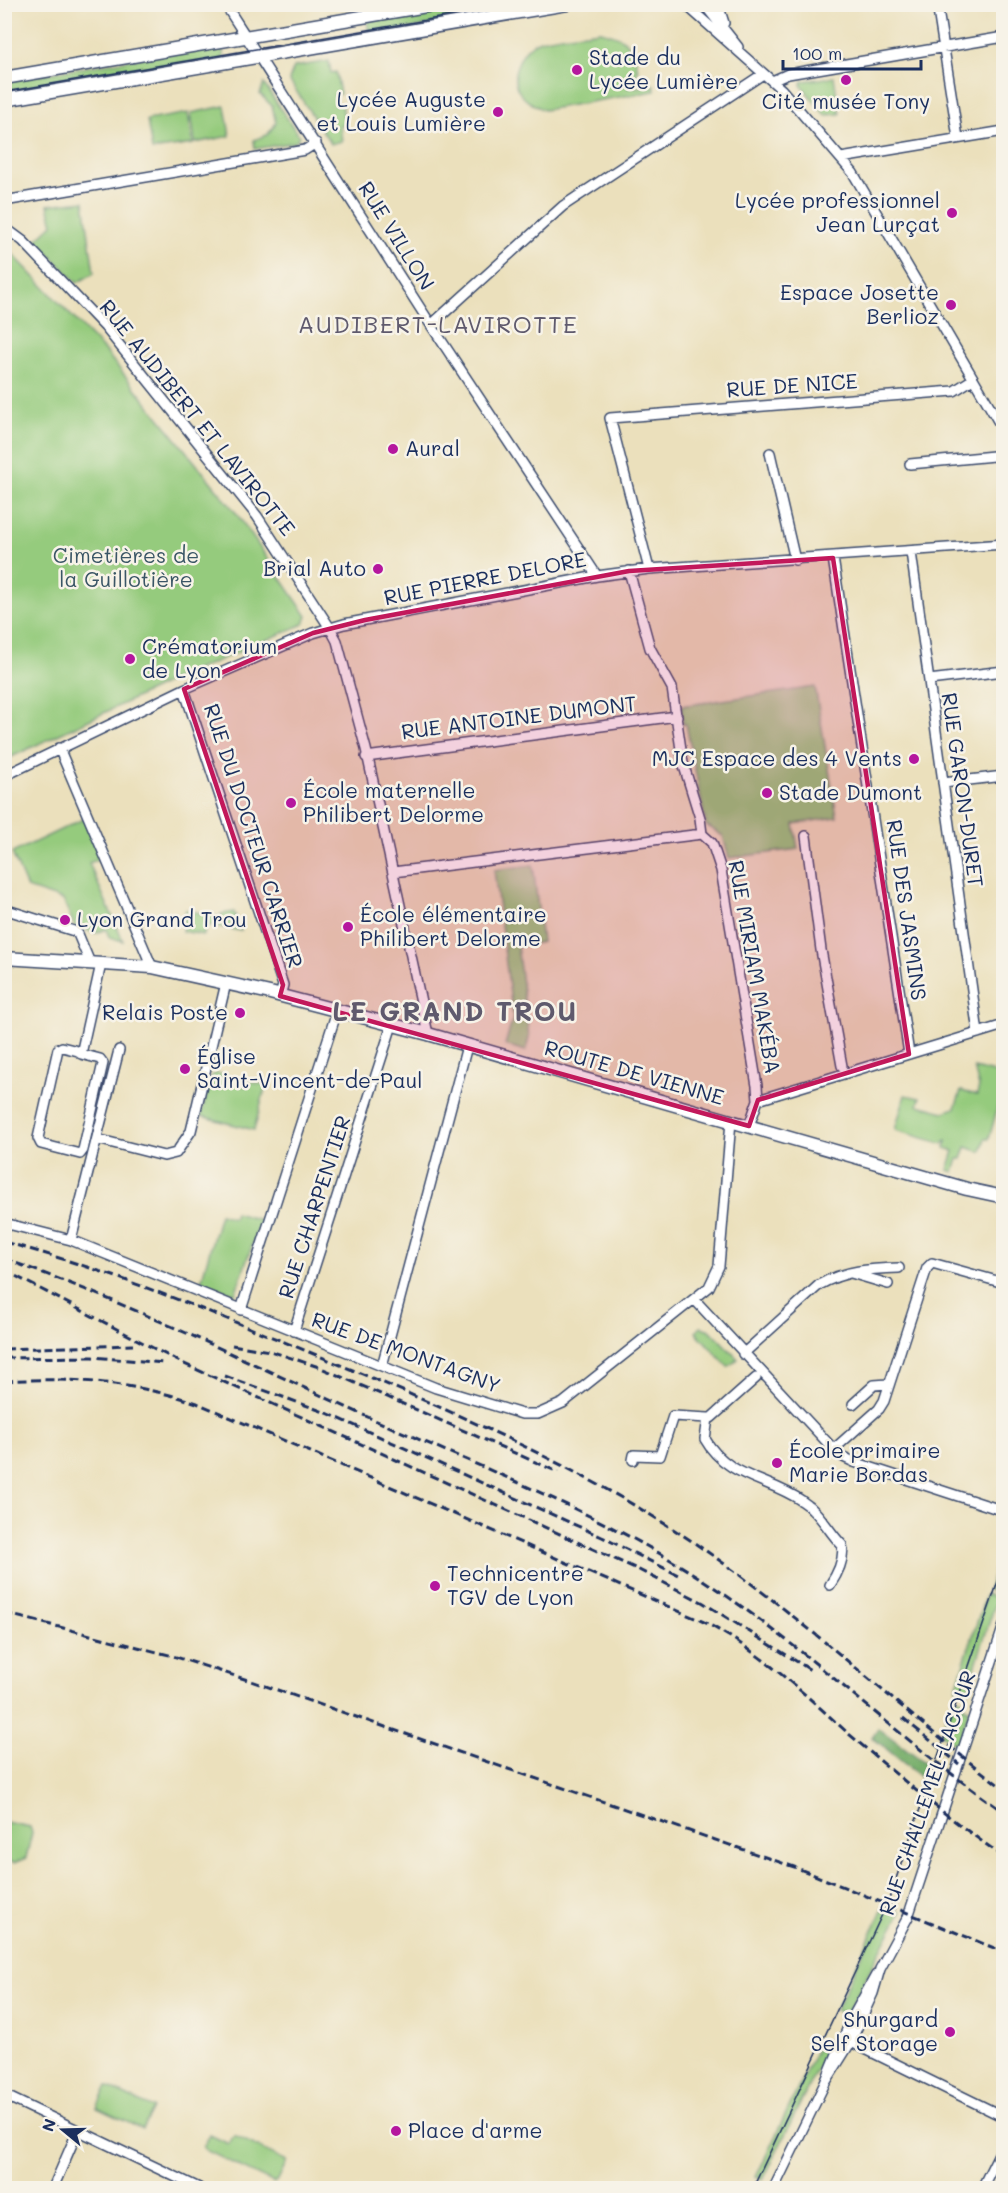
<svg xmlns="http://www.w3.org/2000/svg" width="1008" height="2193" font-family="Mali,sans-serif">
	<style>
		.green { fill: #95cb7d; stroke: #587d6e; stroke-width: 1.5 }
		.forest { fill: #78af6c; stroke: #4a6f65; stroke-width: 1.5 }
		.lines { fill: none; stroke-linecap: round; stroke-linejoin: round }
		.minor-casing { stroke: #3a4a6c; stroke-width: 12 }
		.major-casing { stroke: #3a4a6c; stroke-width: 15 }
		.minor { stroke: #fff; stroke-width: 9 }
		.major { stroke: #fff; stroke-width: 12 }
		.tram { stroke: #1b2f5e; stroke-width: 1.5 }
		.rail { stroke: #1b2f5e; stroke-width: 3; stroke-dasharray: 9 4.5; stroke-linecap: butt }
		.marked { fill: #c2185b; fill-opacity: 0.2; stroke: #c2185b; stroke-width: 4.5; stroke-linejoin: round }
		.poi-dot { fill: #b5179e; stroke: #f7f3e8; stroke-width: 2 }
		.labels { text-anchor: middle; stroke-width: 5; stroke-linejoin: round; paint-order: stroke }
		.poi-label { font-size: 21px; fill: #1b2f5e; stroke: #f7f3e8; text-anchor: start }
		.street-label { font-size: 21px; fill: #1b2f5e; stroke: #f7f3e8 }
		.park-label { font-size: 21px; fill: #3a5666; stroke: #f7f3e8 }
		.quarter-label { font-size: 24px; letter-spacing: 1.5px; fill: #5f5a6d; stroke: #f7f3e8 }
		.district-label { font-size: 27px; font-weight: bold; letter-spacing: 1.5px; fill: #5f5a6d; stroke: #f7f3e8 }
	</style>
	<rect width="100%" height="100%" fill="#f7f3e8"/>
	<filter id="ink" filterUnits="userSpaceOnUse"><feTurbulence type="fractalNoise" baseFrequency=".0167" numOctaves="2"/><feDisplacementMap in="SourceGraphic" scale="12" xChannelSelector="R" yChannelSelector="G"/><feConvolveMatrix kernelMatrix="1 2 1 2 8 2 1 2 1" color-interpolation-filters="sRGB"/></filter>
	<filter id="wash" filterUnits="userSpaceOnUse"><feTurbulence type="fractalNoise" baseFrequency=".008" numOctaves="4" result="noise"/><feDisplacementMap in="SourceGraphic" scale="24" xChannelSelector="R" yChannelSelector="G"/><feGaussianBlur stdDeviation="1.35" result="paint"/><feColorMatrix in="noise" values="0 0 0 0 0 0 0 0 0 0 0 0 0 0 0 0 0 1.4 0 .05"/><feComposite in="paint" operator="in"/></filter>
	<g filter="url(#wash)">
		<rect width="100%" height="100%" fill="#ebe0bc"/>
		<path class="green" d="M 457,5 L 552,5 L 369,35 L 367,20 Z
			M 600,31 C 625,36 635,45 638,71 L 628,88 L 654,85 L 655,91 L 544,110 C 534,105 523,100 518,90 C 509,74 522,46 540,40 C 559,35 581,34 600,31 Z
			M 222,44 L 224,60 L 6,97 L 4,81 Z
			M 329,61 L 331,73 L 336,72 L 340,94 L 335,95 L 336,105 L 342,104 L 345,125 L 340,126 L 342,141 L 331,144 L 289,80 L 294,67 Z
			M 834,77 L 840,114 L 825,115 L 801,85 L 803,81 Z
			M 264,84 L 299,136 L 296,142 L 255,149 L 254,140 L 267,135 L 276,123 L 272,106 L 260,94 Z
			M 225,106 L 230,136 L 195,143 L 191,113 Z
			M 188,113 L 193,144 L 152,150 L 147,120 Z
			M 84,201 L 94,273 L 77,283 L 36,240 L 53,224 L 48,205 Z
			M 5,246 L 105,351 L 237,514 L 307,616 L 304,624 L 175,679 L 5,760 Z
			M 815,687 L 837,817 L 794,824 L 798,849 L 729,858 L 723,836 L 706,825 L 686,724 L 683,724 L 681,706 Z
			M 85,818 L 102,858 L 89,863 L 123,941 L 109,937 L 106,929 L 96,933 L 75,927 L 63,900 L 27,888 L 12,853 Z
			M 533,865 L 542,942 L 517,946 L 529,1037 L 526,1051 L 505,1045 L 513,1018 L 494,870 Z
			M 186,910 L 220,917 L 221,914 L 234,912 L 241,931 L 210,925 L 205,928 L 204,935 L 182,931 Z
			M 974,1068 L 1003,1075 L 1003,1103 L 999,1102 L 989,1139 L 985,1139 L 981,1152 L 966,1147 L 962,1159 L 958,1159 L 954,1172 L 948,1170 L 954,1151 L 945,1148 L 947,1139 L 943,1144 L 895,1130 L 905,1095 L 920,1098 L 918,1105 L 944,1112 L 955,1108 L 961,1091 L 977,1095 L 979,1087 Z
			M 216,1073 L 237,1078 L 235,1084 L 246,1086 L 248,1081 L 266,1085 L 254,1130 L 201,1116 L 211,1077 Z
			M 235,1213 L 261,1220 L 235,1294 L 201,1282 L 220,1214 L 233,1218 Z
			M 701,1327 L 710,1330 L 738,1359 L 728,1367 L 696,1332 Z
			M 1002,1545 L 1004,1546 L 1003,1595 L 988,1590 Z
			M 986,1594 L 997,1598 L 967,1693 L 956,1688 Z
			M 953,1697 L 965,1701 L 963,1707 L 969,1709 L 958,1747 L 941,1733 Z
			M 5,1822 L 30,1827 L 32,1833 L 26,1858 L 14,1863 L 5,1860 Z
			M 884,1906 L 901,1912 L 846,2015 L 836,2010 Z
			M 817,2048 L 825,2052 L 763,2180 L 756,2177 Z
			M 107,2086 L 153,2108 L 142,2129 L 97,2108 Z
			M 210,2135 L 229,2144 L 234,2135 L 287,2161 L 278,2180 L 274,2183 L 207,2151 L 203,2147 Z"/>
		<path class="forest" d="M 878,1728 L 927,1764 L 922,1778 L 872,1737 Z"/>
	</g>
	<g filter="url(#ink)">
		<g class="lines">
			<g class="minor-casing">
				<path id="minor" d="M 225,4 L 431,325 L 597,576
					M 685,4 L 781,89 L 853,173 L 1004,431
					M 704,4 L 738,47
					M 718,4 L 724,23
					M 937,4 L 958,138
					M 772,81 L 788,74 L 1004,37
					M 841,158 L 1004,131
					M 4,201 L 305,150 L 316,143
					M 4,227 L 23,241 L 105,327 L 257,516 L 330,628 L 337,641 L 366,749 L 428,1034
					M 431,325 L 563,206 L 763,74
					M 770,453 L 795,560
					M 910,464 L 1004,455
					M 911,552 L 978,1033
					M 833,558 L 909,1054
					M 649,569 L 610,418 L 954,391 L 973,379
					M 629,571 L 650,648 L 672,688 L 683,763 L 700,818 L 702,834
					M 929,680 L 1004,671
					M 184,689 L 283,985 L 280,996
					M 59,748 L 152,967
					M 366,757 L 677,716
					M 4,776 L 184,689 L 313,633 L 344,624 L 597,576 L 649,569 L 1004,544
					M 943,783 L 1004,776
					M 702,834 L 712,843 L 721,870 L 757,1086 L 758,1100 L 749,1126
					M 806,836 L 821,950 L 842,1066
					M 393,872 L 702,834
					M 4,909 L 74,931 L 78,934 L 90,963
					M 82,1052 L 62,1047 L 58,1049 L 38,1138 L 41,1144 L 80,1154 L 83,1150 L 103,1063 L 100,1059 L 81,1054 L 101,964
					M 758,1100 L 1004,1025
					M 97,1139 L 164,1156 L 176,1153 L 191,1131 L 226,983
					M 4,1223 L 71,1240 L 436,1388 L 522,1414 L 538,1414 L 563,1403 L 709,1287 L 719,1266 L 731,1121
					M 71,1240 L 119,1050
					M 851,1273 L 888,1284
					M 694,1299 L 839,1455 L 854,1462 L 1004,1511
					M 241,1310 L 337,1011
					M 294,1331 L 392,1025
					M 743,1354 L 819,1285 C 845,1270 870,1269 899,1268
					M 382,1366 L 467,1046
					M 853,1404 L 874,1385 L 888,1384
					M 708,1418 L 711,1418 L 756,1378
					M 833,1450 L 879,1409 L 884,1401 L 927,1268 L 932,1263 L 1004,1283
					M 633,1460 L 634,1455 L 660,1456 L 673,1416 L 708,1418 L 705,1439 C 727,1478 769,1478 802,1501 C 820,1512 828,1531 842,1545 C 845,1559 838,1573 830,1585
					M 847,2040 L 1004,2117
					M 825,2083 L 850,2043 L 873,1993 L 880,1969 L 908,1917 L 1004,1625
					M 4,2095 L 199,2188
					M 53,2188 L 78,2130
					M 774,2188 L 825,2083 L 851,2020 L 876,1975
					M 982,2188 L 1004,2144"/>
			</g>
			<g class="major-casing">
				<path id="major" d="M 4,78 L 438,4
					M 4,100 L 567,4
					M 4,958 L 152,967 L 270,993 L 428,1034 L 967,1189 L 1004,1197"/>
			</g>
			<use href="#minor" class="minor"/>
			<use href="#major" class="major"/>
			<path class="tram" d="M 4,92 L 520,4
				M 753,2188 L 888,1902 L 1004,1564"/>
			<path class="rail" d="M 4,1242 C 109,1270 208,1311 309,1352 C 443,1407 575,1463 696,1544 C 805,1618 899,1709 1004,1789
				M 4,1259 C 129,1302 249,1363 370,1418 C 485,1469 606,1515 712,1586 C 814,1654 902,1742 1004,1812
				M 4,1270 L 180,1362 L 637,1569 L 702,1602 L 812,1671
				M 232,1345 L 270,1351 L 319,1367 L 558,1472
				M 4,1349 L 133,1345
				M 4,1358 L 92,1357 L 165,1363
				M 225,1376 L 327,1413 L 602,1537 L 678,1575
				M 4,1381 C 71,1377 133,1382 197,1403 L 704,1622 C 760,1651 803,1693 849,1734 C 899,1777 949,1819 1004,1857
				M 4,1613 L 173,1656 L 254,1682 L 797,1868 L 1004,1952
				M 903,1718 L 959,1764"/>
		</g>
	</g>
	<path class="marked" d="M 833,558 L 909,1054 L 758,1100 L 749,1126 L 280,996 L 283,985 L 184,689 L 313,633 L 365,620 L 629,571 Z"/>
	<g class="poi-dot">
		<circle cx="577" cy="70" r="6"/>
		<circle cx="846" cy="80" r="6"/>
		<circle cx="498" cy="112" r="6"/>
		<circle cx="952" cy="213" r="6"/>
		<circle cx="951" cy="305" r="6"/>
		<circle cx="393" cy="449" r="6"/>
		<circle cx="378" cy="569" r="6"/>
		<circle cx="130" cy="659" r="6"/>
		<circle cx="914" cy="759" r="6"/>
		<circle cx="767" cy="793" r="6"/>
		<circle cx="291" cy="803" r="6"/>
		<circle cx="65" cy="920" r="6"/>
		<circle cx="348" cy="927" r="6"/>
		<circle cx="240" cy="1013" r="6"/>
		<circle cx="185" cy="1069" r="6"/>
		<circle cx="777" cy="1463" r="6"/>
		<circle cx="435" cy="1586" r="6"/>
		<circle cx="950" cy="2032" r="6"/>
		<circle cx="396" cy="2131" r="6"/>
	</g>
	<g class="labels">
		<g class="poi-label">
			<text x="589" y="65">Stade du<tspan x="589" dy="24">Lycée Lumière</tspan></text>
			<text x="486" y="107" text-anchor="end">Lycée Auguste<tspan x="486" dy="24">et Louis Lumière</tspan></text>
			<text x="846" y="109" text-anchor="middle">Cité musée Tony</text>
			<text x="940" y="208" text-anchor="end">Lycée professionnel<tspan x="940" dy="24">Jean Lurçat</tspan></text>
			<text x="939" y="300" text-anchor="end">Espace Josette<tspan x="939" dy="24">Berlioz</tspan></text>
			<text x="405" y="456">Aural</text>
			<text x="366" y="576" text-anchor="end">Brial Auto</text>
			<text x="142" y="654">Crématorium<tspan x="142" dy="24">de Lyon</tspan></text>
			<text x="902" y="766" text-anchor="end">MJC Espace des 4 Vents</text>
			<text x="303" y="798">École maternelle<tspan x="303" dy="24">Philibert Delorme</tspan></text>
			<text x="779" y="800">Stade Dumont</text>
			<text x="360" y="922">École élémentaire<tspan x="360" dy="24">Philibert Delorme</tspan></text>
			<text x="77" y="927">Lyon Grand Trou</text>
			<text x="228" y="1020" text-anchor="end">Relais Poste</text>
			<text x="197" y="1064">Église<tspan x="197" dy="24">Saint-Vincent-de-Paul</tspan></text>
			<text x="789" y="1458">École primaire<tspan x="789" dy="24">Marie Bordas</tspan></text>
			<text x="447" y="1581">Technicentre<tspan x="447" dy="24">TGV de Lyon</tspan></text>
			<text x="938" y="2027" text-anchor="end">Shurgard<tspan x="938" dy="24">Self Storage</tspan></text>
			<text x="408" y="2138">Place d'arme</text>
		</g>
		<g class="street-label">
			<text transform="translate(396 236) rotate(58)" y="7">RUE VILLON</text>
			<text transform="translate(792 386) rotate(-4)" y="7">RUE DE NICE</text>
			<text transform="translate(197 418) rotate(51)" y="7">RUE AUDIBERT ET LAVIROTTE</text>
			<text transform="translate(485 579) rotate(-11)" y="7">RUE PIERRE DELORE</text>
			<text transform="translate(519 718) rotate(-7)" y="7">RUE ANTOINE DUMONT</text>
			<text transform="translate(962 790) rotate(82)" y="7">RUE GARON-DURET</text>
			<text transform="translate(253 836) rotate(72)" y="7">RUE DU DOCTEUR CARRIER</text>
			<text transform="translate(906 910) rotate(82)" y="7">RUE DES JASMINS</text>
			<text transform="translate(754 967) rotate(80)" y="7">RUE MIRIAM MAKÉBA</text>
			<text transform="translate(634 1073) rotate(16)" y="7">ROUTE DE VIENNE</text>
			<text transform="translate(315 1207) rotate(-72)" y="7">RUE CHARPENTIER</text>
			<text transform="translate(406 1353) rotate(20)" y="7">RUE DE MONTAGNY</text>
			<text transform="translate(928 1793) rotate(-71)" y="7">RUE CHALLEMEL-LACOUR</text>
		</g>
		<g class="park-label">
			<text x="126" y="563">Cimetières de<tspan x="126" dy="24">la Guillotière</tspan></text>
		</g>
		<g class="quarter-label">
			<text x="438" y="333">AUDIBERT-LAVIROTTE</text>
		</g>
		<g class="district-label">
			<text x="455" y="1021">LE GRAND TROU</text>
		</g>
	</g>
	<rect width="1008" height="2193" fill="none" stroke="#f7f3e8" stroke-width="24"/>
	<g transform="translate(63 2130) rotate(289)" stroke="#f7f3e8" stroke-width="4.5" paint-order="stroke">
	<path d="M0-4.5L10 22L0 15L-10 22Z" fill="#1b2f5e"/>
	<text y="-9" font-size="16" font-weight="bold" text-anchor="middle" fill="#1b2f5e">N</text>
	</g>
	<path d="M783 60v9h138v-9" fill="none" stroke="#1b2f5e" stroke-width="3"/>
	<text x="792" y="60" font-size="18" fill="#1b2f5e" stroke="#f7f3e8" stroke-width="4.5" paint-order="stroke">100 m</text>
</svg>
